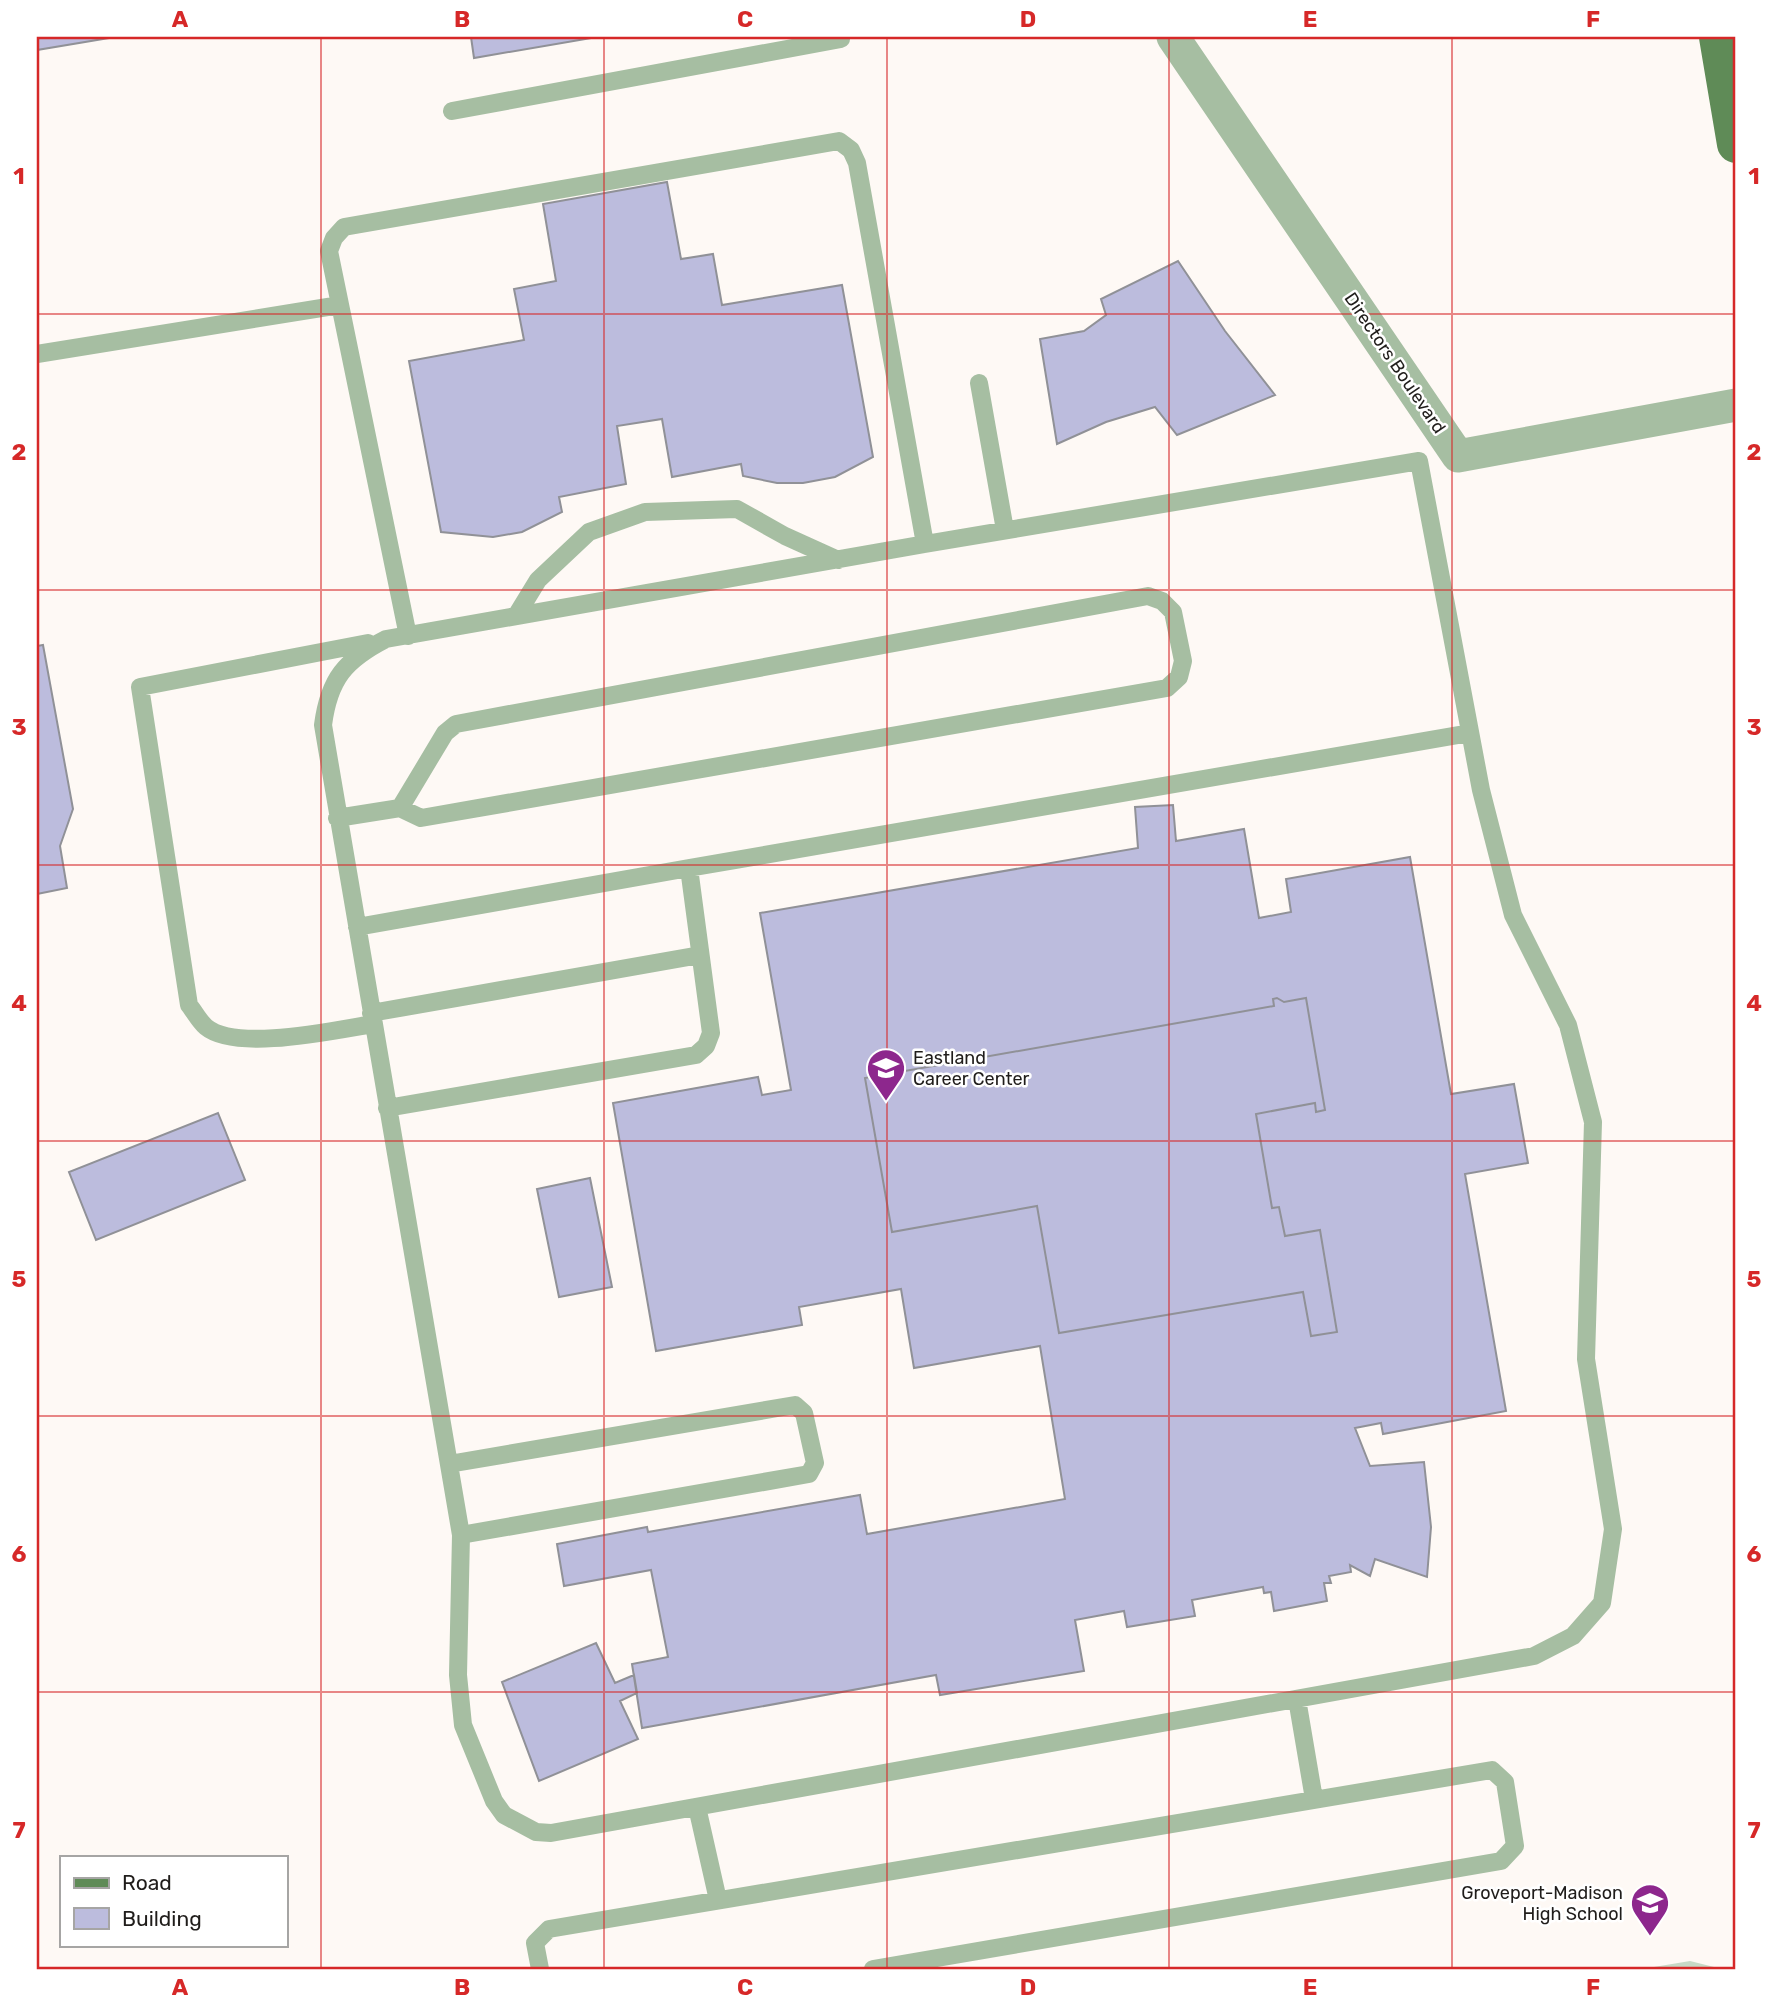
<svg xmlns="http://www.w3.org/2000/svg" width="1773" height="2006" font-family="Rubik,sans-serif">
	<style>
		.green { fill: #c7d9c6 }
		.building { fill: #bcbcdd; stroke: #909197; stroke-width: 2 }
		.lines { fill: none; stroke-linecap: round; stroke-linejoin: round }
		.lane { stroke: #a6bea2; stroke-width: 18 }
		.street { stroke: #a6bea2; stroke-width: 33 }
		.primary { stroke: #5f8b57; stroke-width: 38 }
		.grid { fill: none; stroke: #d62828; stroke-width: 2; stroke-opacity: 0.55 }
		.labels { text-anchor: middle; stroke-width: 5; stroke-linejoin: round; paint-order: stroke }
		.street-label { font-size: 18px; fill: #201d1b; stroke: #fff }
		.poi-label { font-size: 18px; fill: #201d1b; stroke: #fff; text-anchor: start }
		.neatline { fill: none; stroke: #d62828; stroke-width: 2.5 }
		.grid-label { font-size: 23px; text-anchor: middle; font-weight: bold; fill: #d62828 }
	</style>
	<rect width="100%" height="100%" fill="#fef9f5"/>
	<path class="green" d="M 1690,1961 L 1722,1969 L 1642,1969 Z"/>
	<path class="building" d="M 37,37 L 115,37 L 37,50 Z
		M 471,37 L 597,37 L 474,58 Z
		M 667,182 L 681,259 L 713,254 L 722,305 L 842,285 L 873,457 L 835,477 L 803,483 L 777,483 L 743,476 L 741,464 L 672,477 L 662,419 L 617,426 L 626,484 L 559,497 L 562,512 L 522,532 L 493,537 L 441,532 L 409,361 L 524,340 L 514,289 L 556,281 L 543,204 Z
		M 1178,261 L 1225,331 L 1275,395 L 1177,435 L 1155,407 L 1106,422 L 1057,444 L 1040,339 L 1084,331 L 1106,315 L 1101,299 Z
		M 43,645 L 73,809 L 60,846 L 67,888 L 37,894 L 37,646 Z
		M 1173,805 L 1176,841 L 1244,829 L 1259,918 L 1291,912 L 1286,879 L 1410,857 L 1451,1094 L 1514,1084 L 1528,1163 L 1465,1174 L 1506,1411 L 1383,1434 L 1381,1423 L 1355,1428 L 1370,1466 L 1424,1462 L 1431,1527 L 1427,1577 L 1375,1559 L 1370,1576 L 1350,1565 L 1351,1572 L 1329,1576 L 1331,1583 L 1324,1583 L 1327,1601 L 1274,1611 L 1271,1592 L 1264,1593 L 1263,1587 L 1192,1600 L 1195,1616 L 1127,1627 L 1124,1611 L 1075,1620 L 1084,1671 L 940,1695 L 936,1675 L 642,1728 L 632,1664 L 668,1657 L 651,1570 L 564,1586 L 557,1544 L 647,1527 L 648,1532 L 860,1495 L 867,1534 L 1065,1499 L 1040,1346 L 914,1368 L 901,1289 L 799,1307 L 802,1325 L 656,1351 L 613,1103 L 758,1077 L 762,1095 L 791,1090 L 760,913 L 1138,848 L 1135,807 Z
		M 1277,998 L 1284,1002 L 1306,998 L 1325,1110 L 1316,1112 L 1315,1103 L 1256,1114 L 1272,1208 L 1279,1207 L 1285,1236 L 1320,1230 L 1337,1332 L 1311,1336 L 1303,1292 L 1059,1333 L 1037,1206 L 892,1232 L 865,1078 L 1274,1006 L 1273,999 Z
		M 218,1113 L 245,1180 L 96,1240 L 69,1172 Z
		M 590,1178 L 612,1287 L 559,1297 L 537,1189 Z
		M 596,1643 L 615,1683 L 634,1675 L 637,1693 L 620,1701 L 638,1739 L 539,1781 L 502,1682 Z"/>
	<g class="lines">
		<path class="lane" d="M 452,111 L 841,39
			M 37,354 L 340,305
			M 979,383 L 1005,530
			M 1419,461 L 1481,790 L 1513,915 L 1568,1025 L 1593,1122 L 1586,1359 L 1613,1529 L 1602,1603 L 1573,1636 L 1534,1656 L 551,1833 L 536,1832 L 504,1815 L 494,1801 L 463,1725 L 458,1675 L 461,1535 L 323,725 C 329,679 345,660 386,639 L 925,544 Z
			M 516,616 L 538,580 L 589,532 L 645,512 L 737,509 L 785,536 L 838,560
			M 408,636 L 329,251 L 334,238 L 344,227 L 839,141 L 851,150 L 857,163 L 925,544
			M 368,643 L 140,687 L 189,1005 C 194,1011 199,1021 206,1027 C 236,1052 335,1030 373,1024
			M 337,818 L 400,808 L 421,818 L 1167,688 L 1179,677 L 1183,661 L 1173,612 L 1162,601 L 1148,596 L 456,724 L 445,733 L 400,808
			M 357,927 L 689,868
			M 371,1013 L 700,955
			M 387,1108 L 696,1055 L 706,1046 L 711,1033 L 689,868 L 1470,733
			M 449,1464 L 795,1405 L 804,1413 L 815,1463 L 809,1474 L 461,1535
			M 1297,1699 L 1314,1799
			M 697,1807 L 718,1900
			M 540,1969 L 535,1943 L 549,1929 L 1492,1770 L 1505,1782 L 1515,1846 L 1501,1861 L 873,1969"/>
		<path class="street" d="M 1173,37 L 1458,456 L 1736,405"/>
		<path class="primary" d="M 1718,37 L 1736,144"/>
	</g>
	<path class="grid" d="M 321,37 L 321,1969M 604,37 L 604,1969M 887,37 L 887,1969M 1169,37 L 1169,1969M 1452,37 L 1452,1969M 37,314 L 1736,314M 37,590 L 1736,590M 37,865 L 1736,865M 37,1141 L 1736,1141M 37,1416 L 1736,1416M 37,1692 L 1736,1692"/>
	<defs>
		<g id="school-pin" transform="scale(2.0125)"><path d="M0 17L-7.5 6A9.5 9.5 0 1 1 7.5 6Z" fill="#8d278d" stroke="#fff"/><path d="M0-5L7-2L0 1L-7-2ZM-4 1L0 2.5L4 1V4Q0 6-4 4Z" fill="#fff"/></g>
	</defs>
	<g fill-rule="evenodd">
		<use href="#school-pin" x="886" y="1068"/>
		<use href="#school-pin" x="1650" y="1903"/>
	</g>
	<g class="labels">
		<g class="street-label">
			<text transform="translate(1395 363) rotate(56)" y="6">Directors Boulevard</text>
		</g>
		<g class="poi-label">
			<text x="913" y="1064">Eastland<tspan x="913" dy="21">Career Center</tspan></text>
			<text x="1623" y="1899" text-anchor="end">Groveport-Madison<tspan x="1623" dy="21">High School</tspan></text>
		</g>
	</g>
	<rect width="1773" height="2006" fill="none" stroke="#ffffff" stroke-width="77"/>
	<rect x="60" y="1856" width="228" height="91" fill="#ffffff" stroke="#a6a5a4" stroke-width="2"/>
	<rect x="74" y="1878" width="35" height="10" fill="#5f8b57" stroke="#a6a5a4" stroke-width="2"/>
	<text x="122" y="1890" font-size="21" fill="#201d1b">Road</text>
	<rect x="74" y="1908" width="35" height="21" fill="#bcbcdd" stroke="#a6a5a4" stroke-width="2"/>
	<text x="122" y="1926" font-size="21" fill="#201d1b">Building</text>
	<rect x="38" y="38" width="1696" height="1930" class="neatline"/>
	<g class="grid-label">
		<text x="180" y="27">A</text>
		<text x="462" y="27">B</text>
		<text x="745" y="27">C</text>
		<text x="1028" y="27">D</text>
		<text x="1310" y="27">E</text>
		<text x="1593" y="27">F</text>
		<text x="19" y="184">1</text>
		<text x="1754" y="184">1</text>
		<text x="19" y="460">2</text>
		<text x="1754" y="460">2</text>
		<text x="19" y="735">3</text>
		<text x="1754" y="735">3</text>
		<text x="19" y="1011">4</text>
		<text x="1754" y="1011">4</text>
		<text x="19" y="1287">5</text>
		<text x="1754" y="1287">5</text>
		<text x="19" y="1562">6</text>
		<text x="1754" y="1562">6</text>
		<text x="19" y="1838">7</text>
		<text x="1754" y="1838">7</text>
		<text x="180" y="1995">A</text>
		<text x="462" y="1995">B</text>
		<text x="745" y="1995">C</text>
		<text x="1028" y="1995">D</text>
		<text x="1310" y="1995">E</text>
		<text x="1593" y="1995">F</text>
	</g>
</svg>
